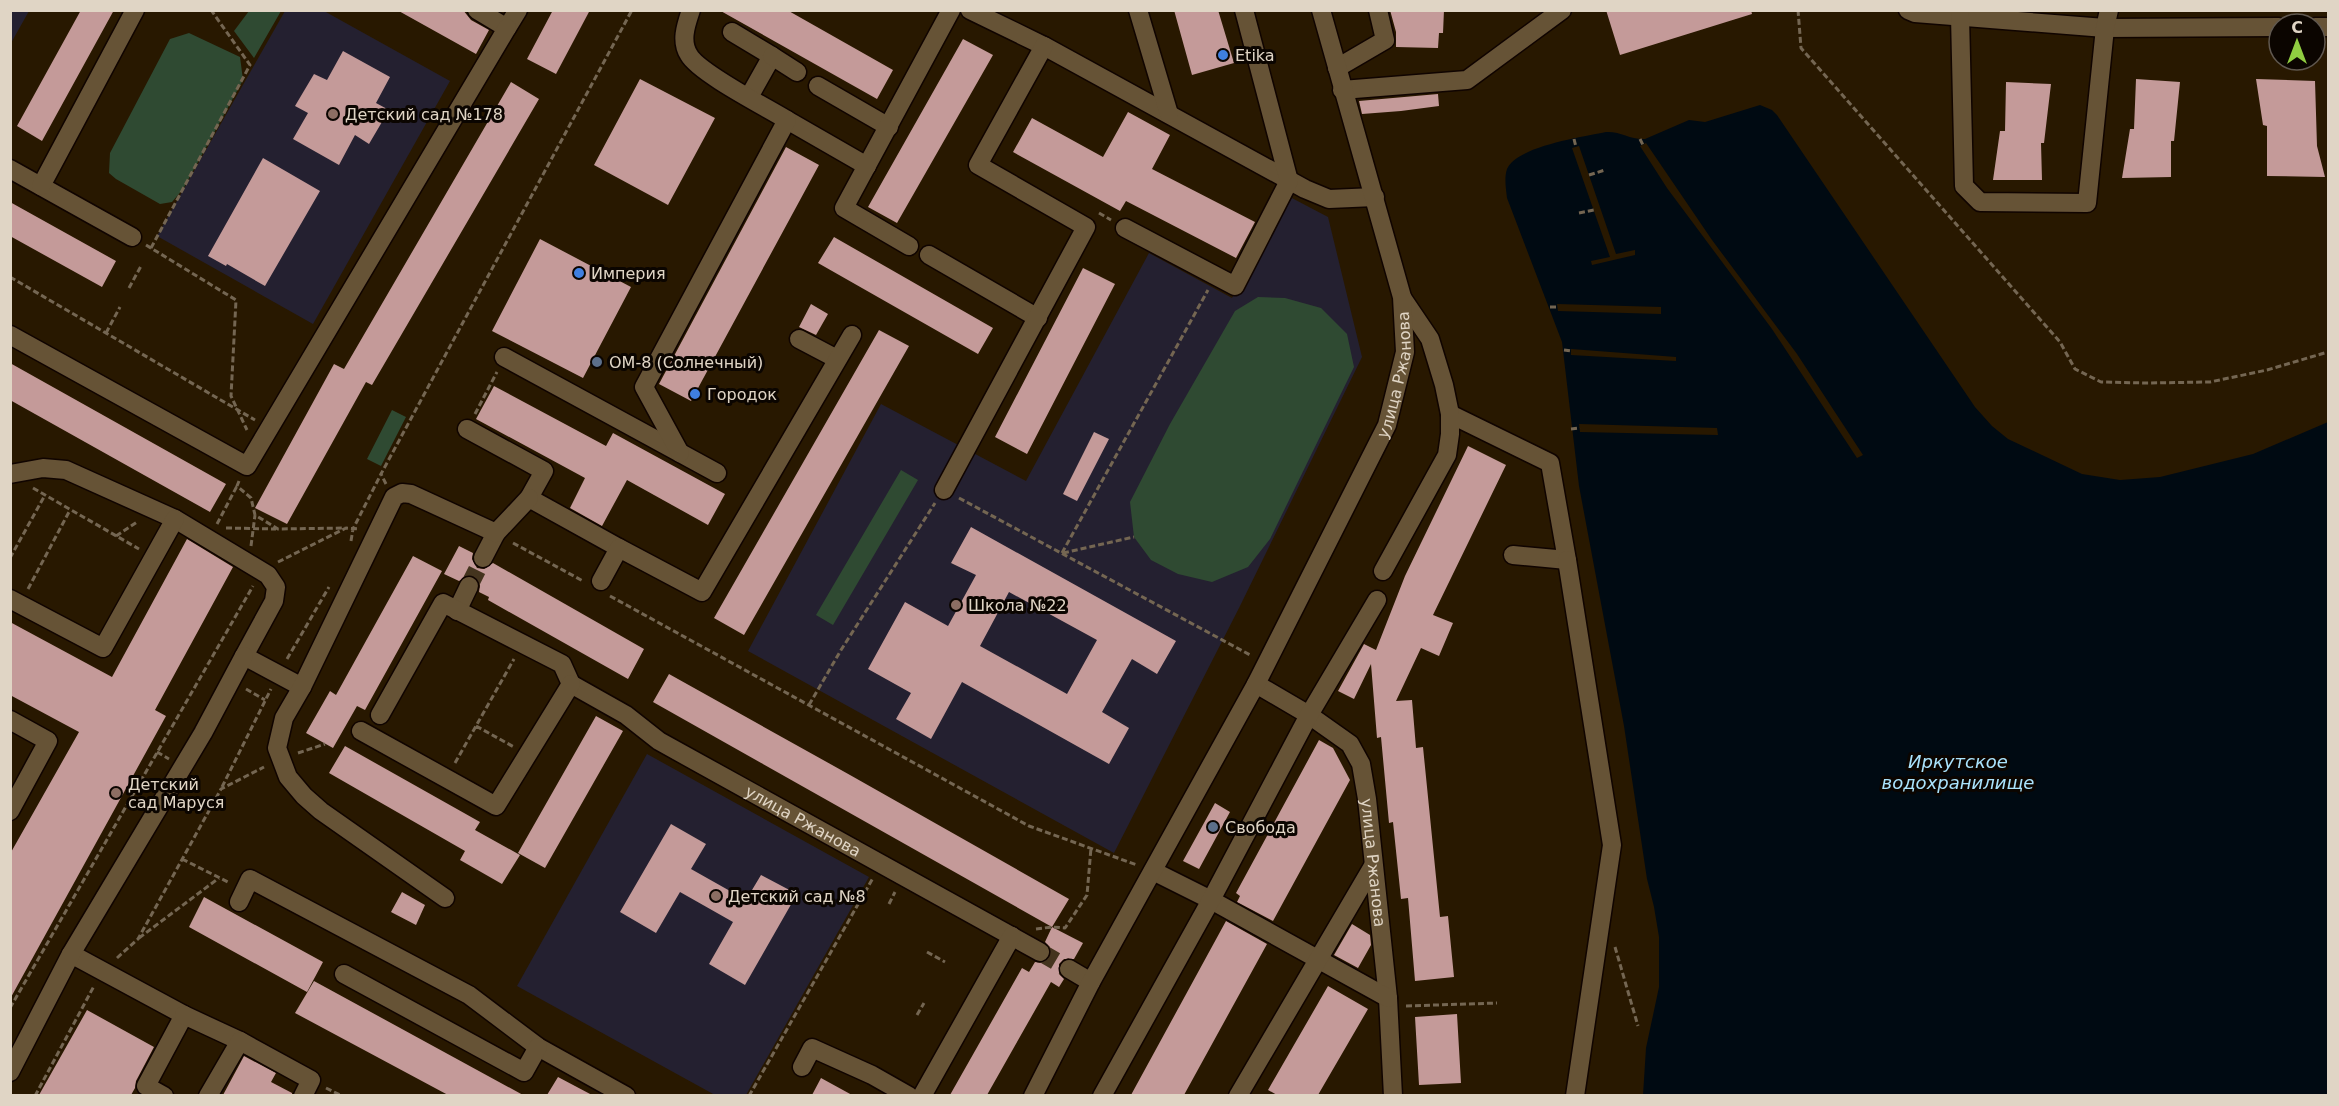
<svg xmlns="http://www.w3.org/2000/svg" width="2339" height="1106" font-family="'DejaVu Sans',sans-serif">
	<style>
		.education { fill: #242030 }
		.green { fill: #2f4a32 }
		.water { fill: #000a12 }
		.pier { fill: #281800 }
		.building { fill: #c49a99; fill-rule: evenodd }
		.lines { fill: none; stroke-linecap: round; stroke-linejoin: round }
		.minor-tunnel { stroke: #44341e; stroke-width: 18; stroke-dasharray: 18 9; stroke-linecap: butt }
		.minor-casing { stroke: #100400; stroke-width: 21 }
		.path { stroke: #746652; stroke-width: 3; stroke-dasharray: 6 3; stroke-linecap: butt }
		.minor { stroke: #665336; stroke-width: 18 }
		.shop-dot { fill: #3f7fe0; stroke: #0b0500; stroke-width: 2 }
		.education-dot { fill: #8d6e63; stroke: #0b0500; stroke-width: 2 }
		.service-dot { fill: #5c6f8a; stroke: #0b0500; stroke-width: 2 }
		.labels { text-anchor: middle; stroke-width: 6; stroke-linejoin: round; paint-order: stroke }
		.poi-label { font-size: 16px; fill: #e0d5c5; stroke: #0b0500; text-anchor: start }
		.street-label { font-size: 16px; fill: #e0d5c5; stroke: #0b0500 }
		.water-label { font-size: 18px; font-style: italic; fill: #aae3fc; stroke: #0b0500 }
	</style>
	<rect width="100%" height="100%" fill="#281800"/>
	<path class="education" d="M 11,10 L 29,11 L 11,43 L 10,11 Z
		M 285,11 L 324,11 L 450,81 L 313,324 L 157,236 Z
		M 1288,196 L 1328,217 L 1362,357 L 1239,608 L 1114,853 L 748,651 L 881,404 L 1026,481 L 1149,253 L 1232,298 Z
		M 647,754 L 869,877 L 746,1095 L 715,1095 L 517,986 Z"/>
	<path class="green" d="M 249,11 L 281,11 L 254,58 L 234,31 Z
		M 189,33 L 240,57 L 243,80 L 183,189 L 172,202 L 160,204 L 116,179 L 109,173 L 110,153 L 170,39 Z
		M 1258,297 L 1285,298 L 1321,308 L 1347,334 L 1354,367 L 1270,539 L 1248,567 L 1212,582 L 1178,574 L 1151,560 L 1134,537 L 1130,502 L 1170,424 L 1235,311 Z
		M 392,410 L 406,417 L 381,466 L 367,459 Z
		M 901,470 L 918,480 L 833,625 L 816,615 Z"/>
	<path class="water" d="M 1760,105 L 1772,110 L 1777,115 L 1975,407 L 1992,426 L 2008,439 L 2082,474 L 2120,480 L 2160,477 L 2253,454 L 2328,422 L 2328,1095 L 1643,1095 L 1646,1048 L 1659,987 L 1659,937 L 1654,907 L 1647,879 L 1624,726 L 1579,486 L 1562,342 L 1507,198 C 1506,189 1504,178 1507,169 C 1517,146 1583,137 1606,132 C 1620,131 1631,140 1645,139 L 1689,120 L 1705,122 Z"/>
	<path class="pier" d="M 1646,143 L 1712,240 L 1797,354 L 1863,455 L 1857,458 L 1772,329 L 1667,188 L 1640,146 Z
		M 1579,146 L 1616,254 L 1635,250 L 1635,255 L 1592,265 L 1591,261 L 1610,257 L 1572,148 Z
		M 1557,304 L 1661,307 L 1661,314 L 1558,311 Z
		M 1571,349 L 1676,357 L 1676,361 L 1571,355 Z
		M 1579,424 L 1717,428 L 1718,435 L 1580,432 Z"/>
	<path class="building" d="M 81,10 L 114,10 L 42,141 L 17,126 Z
		M 397,10 L 463,10 L 471,20 L 489,30 L 476,54 Z
		M 553,10 L 590,10 L 556,74 L 527,59 Z
		M 719,10 L 787,10 L 893,70 L 877,99 Z
		M 1174,10 L 1218,10 L 1234,63 L 1192,75 Z
		M 1390,10 L 1444,10 L 1443,33 L 1439,33 L 1438,48 L 1396,47 L 1396,32 Z
		M 1606,10 L 1751,10 L 1752,14 L 1620,55 Z
		M 963,39 L 993,55 L 897,223 L 868,207 Z
		M 343,51 L 390,77 L 376,103 L 389,110 L 369,144 L 355,135 L 339,165 L 293,139 L 308,113 L 295,106 L 314,74 L 327,80 Z
		M 640,79 L 715,118 L 668,205 L 594,165 Z
		M 2136,79 L 2180,82 L 2174,141 L 2171,141 L 2171,177 L 2122,178 L 2130,129 L 2134,129 Z
		M 2256,79 L 2315,81 L 2317,146 L 2325,177 L 2267,176 L 2267,126 L 2263,125 Z
		M 511,82 L 539,99 L 372,385 L 366,382 L 287,524 L 255,508 L 334,364 L 344,369 Z
		M 2006,82 L 2051,84 L 2044,143 L 2041,143 L 2042,180 L 1993,180 L 2000,131 L 2005,131 Z
		M 1438,94 L 1439,106 L 1401,111 L 1362,114 L 1359,101 Z
		M 1128,112 L 1170,135 L 1152,169 L 1255,222 L 1236,258 L 1126,201 L 1120,211 L 1013,152 L 1032,118 L 1103,157 Z
		M 786,147 L 819,165 L 691,401 L 659,384 Z
		M 263,158 L 320,191 L 265,286 L 227,264 L 226,266 L 208,256 Z
		M 10,202 L 116,261 L 102,287 L 10,236 Z
		M 834,237 L 993,328 L 978,354 L 818,263 Z
		M 540,239 L 631,287 L 583,378 L 492,331 Z
		M 1083,268 L 1115,284 L 1027,454 L 995,437 Z
		M 811,304 L 828,314 L 816,335 L 799,327 Z
		M 879,330 L 909,346 L 744,635 L 714,618 Z
		M 10,363 L 226,484 L 210,512 L 10,400 Z
		M 494,386 L 606,446 L 613,433 L 725,494 L 708,525 L 627,480 L 602,526 L 570,508 L 585,478 L 476,419 Z
		M 1094,432 L 1109,439 L 1077,501 L 1063,494 Z
		M 1468,446 L 1506,465 L 1433,615 L 1453,623 L 1439,656 L 1421,648 L 1396,701 L 1412,700 L 1416,748 L 1423,747 L 1440,917 L 1448,916 L 1454,977 L 1415,981 L 1408,898 L 1401,899 L 1393,822 L 1389,823 L 1381,737 L 1377,738 L 1371,664 L 1354,699 L 1338,691 L 1364,644 L 1376,650 L 1405,576 Z
		M 971,527 L 1176,641 L 1157,674 L 1132,659 L 1102,712 L 1129,728 L 1109,764 L 962,682 L 931,739 L 896,719 L 911,693 L 868,669 L 905,602 L 948,626 L 976,575 L 951,563 ZM 1009,592 L 1097,640 L 1067,694 L 980,646 Z
		M 187,539 L 233,567 L 155,710 L 166,716 L 10,999 L 10,854 L 79,732 L 10,695 L 10,622 L 112,677 Z
		M 459,546 L 473,553 L 472,559 L 477,568 L 484,569 L 493,563 L 644,649 L 628,679 L 488,600 L 489,597 L 479,592 L 480,585 L 474,576 L 468,575 L 459,581 L 444,574 Z
		M 413,556 L 442,571 L 365,710 L 357,706 L 333,748 L 306,733 L 330,691 L 336,695 Z
		M 669,674 L 850,775 L 1069,899 L 1052,927 L 653,702 Z
		M 596,716 L 623,731 L 545,868 L 518,853 Z
		M 1319,740 L 1333,748 L 1350,780 L 1273,921 L 1237,902 L 1240,896 L 1236,893 Z
		M 345,746 L 480,822 L 475,830 L 520,855 L 502,884 L 460,860 L 465,851 L 329,773 Z
		M 1215,803 L 1230,812 L 1199,869 L 1183,861 Z
		M 671,824 L 706,844 L 691,869 L 746,900 L 761,875 L 797,894 L 745,985 L 709,964 L 733,922 L 680,892 L 656,933 L 620,912 Z
		M 402,892 L 425,905 L 416,925 L 391,912 Z
		M 204,897 L 323,962 L 307,992 L 189,927 Z
		M 1226,921 L 1267,944 L 1184,1095 L 1131,1095 Z
		M 1352,924 L 1370,935 L 1371,945 L 1358,968 L 1334,955 Z
		M 1052,927 L 1083,943 L 1074,959 L 1064,959 L 1059,964 L 1059,974 L 1064,979 L 1059,987 L 1051,982 L 987,1095 L 950,1095 L 1022,968 L 1029,972 L 1035,962 L 1041,963 L 1049,958 L 1050,947 L 1045,942 Z
		M 314,981 L 523,1095 L 448,1095 L 295,1013 Z
		M 1328,986 L 1368,1009 L 1318,1095 L 1277,1095 L 1268,1090 Z
		M 87,1010 L 154,1047 L 136,1081 L 135,1088 L 131,1095 L 39,1095 Z
		M 1457,1014 L 1461,1083 L 1419,1085 L 1415,1017 Z
		M 244,1056 L 276,1073 L 271,1082 L 292,1093 L 292,1095 L 223,1095 Z
		M 558,1077 L 592,1095 L 547,1095 Z
		M 821,1078 L 852,1095 L 812,1095 Z"/>
	<g class="lines">
		<path class="minor-tunnel" d="M 469,586 L 483,558
			M 1040,952 L 1069,969"/>
		<g class="minor-casing">
			<g id="minor">
				<path d="M 477,10 L 507,28 L 518,10"/>
				<path d="M 970,10 L 1044,46 L 1305,189 L 1329,199 L 1375,197"/>
				<path d="M 1138,10 L 1169,114"/>
				<path d="M 1908,10 L 1915,13 L 2105,28 L 2279,27"/>
				<path d="M 1960,16 L 1964,186 L 1980,202 L 2087,203 L 2105,28 L 2109,10"/>
				<path d="M 2315,27 L 2328,27"/>
				<path d="M 732,32 L 772,56 L 749,97"/>
				<path d="M 772,56 L 797,72"/>
				<path d="M 1337,68 L 1385,40 L 1378,10"/>
				<path d="M 818,86 L 889,127"/>
				<path d="M 1342,90 L 1467,80 L 1562,10"/>
				<path d="M 787,120 L 867,166"/>
				<path d="M 10,169 L 132,237"/>
				<path d="M 41,186 L 135,10"/>
				<path d="M 1125,228 L 1235,286 L 1289,181 L 1244,10"/>
				<path d="M 909,246 L 844,208 L 951,10"/>
				<path d="M 929,255 L 1038,318"/>
				<path d="M 10,335 L 247,466 L 507,28"/>
				<path d="M 799,339 L 837,359"/>
				<path d="M 504,357 L 717,473"/>
				<path d="M 1450,414 L 1550,463 L 1567,560 L 1513,555"/>
				<path d="M 467,429 L 544,471 L 529,498 L 619,548"/>
				<path d="M 680,453 L 644,387 L 787,120 C 766,107 699,73 689,55 C 680,41 686,25 691,10"/>
				<path d="M 10,474 L 43,468 L 66,470 L 175,519 L 268,575 L 276,587 L 274,601 L 244,656 L 302,687"/>
				<path d="M 944,490 L 1086,227 L 978,165 L 1044,46"/>
				<path d="M 483,558 L 496,533"/>
				<path d="M 1567,560 L 1612,845 L 1575,1096"/>
				<path d="M 1383,571 L 1447,455 L 1450,434 L 1450,414 L 1444,385 L 1430,339 L 1403,299"/>
				<path d="M 601,581 L 619,548 L 702,592 L 852,335"/>
				<path d="M 10,599 L 103,648 L 175,519"/>
				<path d="M 457,611 L 469,586"/>
				<path id="s1" d="M 571,684 L 626,715 L 659,741 L 1040,952"/>
				<path id="s2" d="M 1256,684 L 1309,715 L 1350,744 L 1361,764 L 1367,799 L 1388,998 L 1393,1096"/>
				<path d="M 380,715 L 443,603 L 562,664 L 571,684"/>
				<path d="M 10,720 L 48,741 L 10,811"/>
				<path d="M 361,731 L 496,806 L 571,684"/>
				<path d="M 1153,871 L 1211,900 L 1388,998"/>
				<path d="M 445,898 L 321,811 L 304,796 L 288,777 L 277,748 L 284,718 L 302,687 L 394,497 L 402,493 L 411,494 L 496,533 L 529,498"/>
				<path d="M 239,902 L 250,879 L 469,995 L 538,1047 L 626,1096"/>
				<path d="M 71,954 L 184,1015 L 146,1086 L 164,1096"/>
				<path d="M 1069,969 L 1091,982"/>
				<path d="M 344,974 L 524,1072 L 538,1047"/>
				<path d="M 184,1015 L 240,1041"/>
				<path d="M 802,1067 L 812,1048 L 872,1075 L 909,1096"/>
				<path d="M 10,1072 L 71,954 L 203,733 L 244,656"/>
				<path d="M 208,1096 L 240,1041 L 311,1080 L 303,1096"/>
				<path d="M 922,1096 L 1012,936"/>
				<path id="s3" d="M 1033,1096 L 1091,982 L 1256,684 L 1387,425 L 1405,352 L 1402,297 L 1321,10"/>
				<path d="M 1102,1096 L 1211,900 L 1309,715 L 1377,600"/>
				<path d="M 1238,1096 L 1373,866"/>
			</g>
		</g>
		<path class="path" d="M 1798,10 L 1801,48 L 2060,342 L 2075,369 L 2101,382 L 2145,383 L 2210,382 L 2267,370 L 2328,352
			M 1574,139 L 1576,147
			M 1640,139 L 1643,145
			M 1589,175 L 1605,170
			M 1099,213 L 1111,220
			M 1579,213 L 1594,210
			M 146,245 L 236,300 L 231,396 L 247,430
			M 151,248 L 250,65 L 211,10
			M 10,277 L 255,420
			M 129,288 L 141,266
			M 1550,307 L 1558,307
			M 106,333 L 120,307
			M 1564,350 L 1571,351
			M 475,414 L 497,372
			M 1571,429 L 1580,428
			M 239,481 L 237,486 L 251,498 L 255,515 L 278,529 L 345,528
			M 386,484 L 381,474 L 632,10
			M 33,488 L 139,549
			M 959,498 L 1252,656
			M 217,524 L 237,486
			M 226,528 L 276,529
			M 116,536 L 137,522
			M 351,541 L 353,529 L 381,474
			M 513,543 L 583,581
			M 251,546 L 255,515
			M 1062,553 L 1208,290
			M 1063,553 L 1134,537
			M 10,558 L 45,495
			M 278,562 L 346,528 L 359,529
			M 28,589 L 70,510
			M 610,596 L 1029,826 L 1137,865
			M 287,659 L 329,587
			M 246,689 L 265,700
			M 809,705 L 841,650 L 935,503
			M 476,726 L 514,747
			M 157,752 L 169,759
			M 298,753 L 325,744
			M 455,763 L 514,659
			M 222,787 L 271,689
			M 182,859 L 228,882
			M 889,904 L 895,892
			M 1036,929 L 1052,927 L 1065,928 L 1087,895 L 1091,848
			M 139,938 L 219,878
			M 1615,947 L 1638,1026
			M 927,952 L 945,962
			M 117,958 L 138,939 L 221,789 L 264,767
			M 1406,1006 L 1497,1003
			M 10,1008 L 253,586
			M 917,1015 L 924,1003
			M 326,1088 L 342,1096
			M 35,1096 L 94,986
			M 749,1096 L 873,878"/>
		<use href="#minor" class="minor"/>
	</g>
	<g class="shop-dot">
		<circle cx="1223" cy="55" r="6"/>
		<circle cx="579" cy="273" r="6"/>
		<circle cx="695" cy="394" r="6"/>
	</g>
	<g class="education-dot">
		<circle cx="333" cy="114" r="6"/>
		<circle cx="956" cy="605" r="6"/>
		<circle cx="116" cy="793" r="6"/>
		<circle cx="716" cy="896" r="6"/>
	</g>
	<g class="service-dot">
		<circle cx="597" cy="362" r="6"/>
		<circle cx="1213" cy="827" r="6"/>
	</g>
	<g class="labels">
		<g class="poi-label">
			<text x="1235" y="61">Etika</text>
			<text x="345" y="120">Детский сад №178</text>
			<text x="591" y="279">Империя</text>
			<text x="609" y="368">ОМ-8 (Солнечный)</text>
			<text x="707" y="400">Городок</text>
			<text x="968" y="611">Школа №22</text>
			<text x="128" y="790">Детский<tspan x="128" dy="18">сад Маруся</tspan></text>
			<text x="1225" y="833">Свобода</text>
			<text x="728" y="902">Детский сад №8</text>
		</g>
		<g class="street-label">
			<text dy="6" stroke="none"><textPath href="#s3" startOffset="810">улица Ржанова</textPath></text>
			<text dy="6" stroke="none"><textPath href="#s1" startOffset="270">улица Ржанова</textPath></text>
			<text dy="6" stroke="none"><textPath href="#s2" startOffset="234">улица Ржанова</textPath></text>
		</g>
		<g class="water-label">
			<text x="1958" y="768">Иркутское<tspan x="1958" dy="21">водохранилище</tspan></text>
		</g>
	</g>
	<rect width="2339" height="1106" fill="none" stroke="#e0d5c5" stroke-width="24"/>
	<g transform="translate(2297 42)"><circle r="28" fill="#0b0500" stroke="#60584f" stroke-width="1.5"/>
	<path d="M0-4.5L10 22L0 15L-10 22Z" fill="#90cd41"/>
	<text y="-9" font-size="16" font-weight="bold" text-anchor="middle" fill="#e0d5c5">С</text>
	</g>
</svg>
